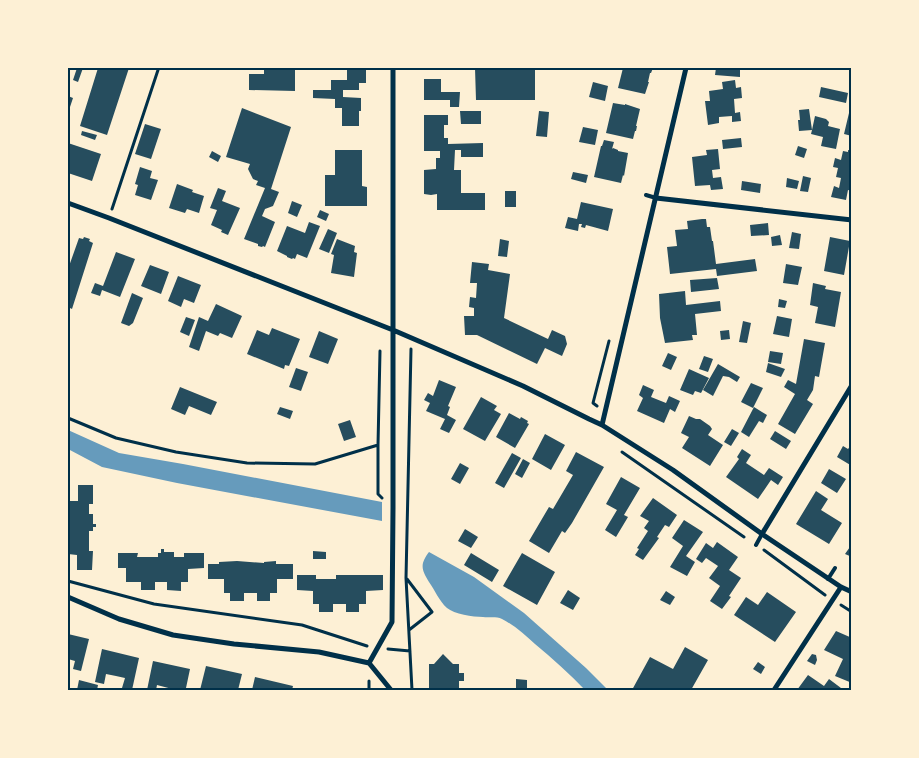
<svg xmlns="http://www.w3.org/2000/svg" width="919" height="758" font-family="'PT Sans Narrow',sans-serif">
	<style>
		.water { fill: #669bbc }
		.building { fill: #264d5e }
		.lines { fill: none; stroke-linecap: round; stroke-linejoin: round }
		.path { stroke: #003049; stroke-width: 3 }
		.service { stroke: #003049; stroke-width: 4 }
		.minor { stroke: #003049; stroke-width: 5 }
		.neatline { fill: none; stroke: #003049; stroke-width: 2 }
	</style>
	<rect width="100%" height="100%" fill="#fdf0d5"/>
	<path class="water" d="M 68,430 L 119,453 L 183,464 L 382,502 L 382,521 L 177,483 L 102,467 L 68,449 Z
		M 429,552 L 474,577 L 524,613 L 586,668 L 608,690 L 585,690 C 570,674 553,659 535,644 C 525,635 514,625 502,619 C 496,616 489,618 483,617 C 473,617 454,614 447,608 C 439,601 435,590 429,582 C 421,569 420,564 429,552 Z"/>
	<path class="building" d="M 77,68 L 83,68 L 78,82 L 73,80 Z
		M 98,68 L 129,68 L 107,135 L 80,126 Z
		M 264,68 L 295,68 L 295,91 L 249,90 L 249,74 L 264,74 Z
		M 347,68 L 366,68 L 366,83 L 359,83 L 359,90 L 343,90 L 343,97 L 361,98 L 361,111 L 359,111 L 359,126 L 342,126 L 342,108 L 335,108 L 335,99 L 313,98 L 313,90 L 331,90 L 331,80 L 347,80 Z
		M 475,68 L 535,68 L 535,100 L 476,100 Z
		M 623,68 L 653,68 L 651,73 L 650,73 L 648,82 L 649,82 L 645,94 L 618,88 Z
		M 716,68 L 740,68 L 740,77 L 715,75 Z
		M 424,79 L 441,79 L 441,92 L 460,92 L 459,107 L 450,107 L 450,100 L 424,100 Z
		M 735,80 L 736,88 L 741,87 L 742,98 L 734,99 L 735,113 L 740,112 L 741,121 L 732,122 L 732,116 L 719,117 L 719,123 L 708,125 L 705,101 L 710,101 L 709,91 L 723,89 L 722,82 Z
		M 593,82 L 608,86 L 605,101 L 589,97 Z
		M 821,87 L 848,93 L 846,103 L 819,97 Z
		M 68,96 L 73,98 L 68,113 Z
		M 613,103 L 625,105 L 625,104 L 640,109 L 636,126 L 637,126 L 636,131 L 635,131 L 633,139 L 606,133 Z
		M 242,108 L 291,127 L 271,189 L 279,192 L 273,206 L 265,209 L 262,216 L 275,222 L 265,247 L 263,246 L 262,247 L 258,246 L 258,244 L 244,239 L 265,188 L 256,185 L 258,181 L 253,179 L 248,169 L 250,164 L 226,157 Z
		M 809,109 L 812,130 L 815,116 L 826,119 L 829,122 L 828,126 L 840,129 L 836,149 L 821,146 L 823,137 L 811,134 L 812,130 L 799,131 L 798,120 L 800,120 L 799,110 Z
		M 460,111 L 481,111 L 481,124 L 461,124 Z
		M 539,111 L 549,112 L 547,137 L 536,136 Z
		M 849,113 L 852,113 L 852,136 L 844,134 Z
		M 424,115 L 448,115 L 448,125 L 444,125 L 444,138 L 448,138 L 448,144 L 483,143 L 483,157 L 461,157 L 461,150 L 455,150 L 454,170 L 461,170 L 461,193 L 485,193 L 485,210 L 437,210 L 437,194 L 431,195 L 424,194 L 424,170 L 436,169 L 436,158 L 440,158 L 440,151 L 424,151 Z
		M 145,124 L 161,129 L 151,159 L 135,154 Z
		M 583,127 L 598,130 L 595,145 L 579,142 Z
		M 82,131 L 97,135 L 95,140 L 81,135 Z
		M 741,138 L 742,147 L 723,149 L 722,140 Z
		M 604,140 L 614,142 L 612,149 L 613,148 L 618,150 L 618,151 L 628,153 L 624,176 L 623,175 L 621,183 L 594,177 L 601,146 L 602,146 Z
		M 68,143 L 101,154 L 92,181 L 68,173 Z
		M 798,146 L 807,149 L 804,158 L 795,155 Z
		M 718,149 L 720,169 L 712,170 L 713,178 L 721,177 L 723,189 L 711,190 L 710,185 L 695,186 L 692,157 L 707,155 L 706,150 Z
		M 335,150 L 362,150 L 362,186 L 367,187 L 367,206 L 325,206 L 325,175 L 335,175 Z
		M 848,150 L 852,151 L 852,191 L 848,190 L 846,200 L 831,197 L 834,186 L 839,188 L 841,178 L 836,177 L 838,168 L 833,167 L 835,158 L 841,160 L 843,151 L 848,152 Z
		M 212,151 L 221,156 L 218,162 L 209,157 Z
		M 140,167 L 152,171 L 150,178 L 158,180 L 151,200 L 135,195 L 138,185 L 135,184 Z
		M 573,172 L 588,175 L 586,183 L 571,179 Z
		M 803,176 L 811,178 L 808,192 L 800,191 Z
		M 787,178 L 799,181 L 797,189 L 786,187 Z
		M 742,181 L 761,184 L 760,193 L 741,190 Z
		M 177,184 L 193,190 L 192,192 L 204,196 L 199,213 L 187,209 L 185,213 L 169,208 Z
		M 218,188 L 226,191 L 222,201 L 240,208 L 228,235 L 221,232 L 222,230 L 211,225 L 217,210 L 210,208 Z
		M 505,191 L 516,191 L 516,207 L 505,207 Z
		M 292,201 L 302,205 L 297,217 L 288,213 Z
		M 581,202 L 613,209 L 608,231 L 586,225 L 585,228 L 581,227 L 582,224 L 579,224 L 578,231 L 565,228 L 568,217 L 577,219 Z
		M 320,210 L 329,214 L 326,221 L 317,217 Z
		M 702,219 L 706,219 L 707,227 L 710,227 L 712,241 L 713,241 L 716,264 L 755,259 L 757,271 L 717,276 L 716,269 L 670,274 L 667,247 L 677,246 L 675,230 L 688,229 L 687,221 Z
		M 309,222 L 320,226 L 307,258 L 297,254 L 295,259 L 293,258 L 292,259 L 287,257 L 287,256 L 277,251 L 287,226 L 305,233 Z
		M 768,223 L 769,235 L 751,236 L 750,225 Z
		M 328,229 L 337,233 L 329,253 L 319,249 Z
		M 792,232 L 801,234 L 799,249 L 789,248 Z
		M 780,235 L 782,245 L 772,246 L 771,237 Z
		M 84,237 L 90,239 L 89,241 L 93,243 L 72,309 L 68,307 L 68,268 L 68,269 L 79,238 L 83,239 Z
		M 830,237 L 850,241 L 844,275 L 824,271 Z
		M 337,239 L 355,246 L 354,252 L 357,253 L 354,277 L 331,273 L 334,255 L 331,254 Z
		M 500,239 L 509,241 L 507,257 L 498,256 Z
		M 116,252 L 135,259 L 120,297 L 102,290 L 100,296 L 91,293 L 95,283 L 103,286 Z
		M 472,262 L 489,264 L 488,270 L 510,274 L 504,318 L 548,339 L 552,330 L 565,336 L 567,344 L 562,356 L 545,348 L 537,364 L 477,335 L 465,335 L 464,316 L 474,316 L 474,308 L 469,307 L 470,297 L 476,298 L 477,283 L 470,283 Z
		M 786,264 L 802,267 L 798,285 L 783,283 Z
		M 150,265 L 169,272 L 161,294 L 141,286 Z
		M 178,276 L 201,285 L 194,303 L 184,299 L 181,307 L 168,301 Z
		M 717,278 L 719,289 L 691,292 L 690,280 Z
		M 813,283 L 826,286 L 825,289 L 841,292 L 835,327 L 815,323 L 818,307 L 810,305 Z
		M 685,291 L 686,305 L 720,301 L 721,311 L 695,314 L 697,335 L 692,335 L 693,340 L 665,343 L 660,318 L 659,294 Z
		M 132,293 L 143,298 L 133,323 L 129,326 L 121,323 Z
		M 779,299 L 787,301 L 785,308 L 778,307 Z
		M 216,304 L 242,316 L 232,338 L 220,333 L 218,336 L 206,331 L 199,351 L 189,347 L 199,317 L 208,321 Z
		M 777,316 L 792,319 L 789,337 L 773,334 Z
		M 186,317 L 195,320 L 189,336 L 180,332 Z
		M 743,321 L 751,323 L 747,343 L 739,342 Z
		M 272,328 L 300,339 L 289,366 L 285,365 L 284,369 L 247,354 L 257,330 L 269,335 Z
		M 729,330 L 730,339 L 721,340 L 720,331 Z
		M 319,331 L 338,339 L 328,364 L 309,357 Z
		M 804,339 L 825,343 L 819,377 L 815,376 L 813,390 L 807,400 L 813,404 L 795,434 L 778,424 L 795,394 L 784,387 L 788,380 L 796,384 Z
		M 770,351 L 783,353 L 781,364 L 768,362 Z
		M 668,353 L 677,357 L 671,370 L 662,366 Z
		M 704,356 L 713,359 L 708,372 L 699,369 Z
		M 768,363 L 785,369 L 781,377 L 766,372 Z
		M 718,364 L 740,377 L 737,382 L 729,377 L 723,376 L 713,396 L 703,390 Z
		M 296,368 L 308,372 L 301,391 L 289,387 Z
		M 689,369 L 709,378 L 701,393 L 695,391 L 693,395 L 680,390 Z
		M 439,380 L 456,387 L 448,406 L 450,407 L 447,415 L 456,420 L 449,433 L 440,429 L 445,419 L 426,411 L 430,403 L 424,400 L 428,393 L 433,396 Z
		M 751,383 L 763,388 L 753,408 L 741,402 Z
		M 643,385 L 654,390 L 651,397 L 666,403 L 669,396 L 680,401 L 675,412 L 670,409 L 664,423 L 637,411 L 643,398 L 639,395 Z
		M 180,387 L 217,402 L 211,415 L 189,406 L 185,415 L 171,409 Z
		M 481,397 L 497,406 L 494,410 L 501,414 L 485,441 L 463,429 Z
		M 280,407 L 293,411 L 290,419 L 277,414 Z
		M 754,407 L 767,415 L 763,423 L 759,421 L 749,437 L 741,432 Z
		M 509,413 L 520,419 L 521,417 L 528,421 L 527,423 L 529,424 L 515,448 L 496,437 Z
		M 689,416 L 696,419 L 700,419 L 710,426 L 712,429 L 708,435 L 723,445 L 710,466 L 682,448 L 689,437 L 681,433 Z
		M 350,420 L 356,437 L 344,441 L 338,424 Z
		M 732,429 L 739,433 L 731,446 L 724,442 Z
		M 775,431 L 791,441 L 786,449 L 770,439 Z
		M 545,434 L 565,445 L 551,470 L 532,459 Z
		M 852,444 L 852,466 L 837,457 L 843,446 L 848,449 Z
		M 742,449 L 751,455 L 746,463 L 764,475 L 769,468 L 783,477 L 778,485 L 771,480 L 758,499 L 726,477 L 739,459 L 737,457 Z
		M 576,452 L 604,467 L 572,523 L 565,533 L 562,531 L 549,553 L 529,541 L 549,507 L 553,509 L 573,475 L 566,471 Z
		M 512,453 L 521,458 L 504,488 L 495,483 Z
		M 523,459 L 530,463 L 522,478 L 515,474 Z
		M 460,463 L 469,468 L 460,484 L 451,479 Z
		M 829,469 L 846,479 L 837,493 L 821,483 Z
		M 621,477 L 640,488 L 624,515 L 628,517 L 616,537 L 605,530 L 617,510 L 606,504 Z
		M 78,485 L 93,485 L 93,504 L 89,504 L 89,514 L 93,514 L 93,524 L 96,524 L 96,527 L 93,527 L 93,531 L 89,531 L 89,551 L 93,551 L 92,570 L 77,570 L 77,555 L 68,554 L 68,501 L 78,501 Z
		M 816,491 L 828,499 L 821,510 L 842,523 L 829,544 L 796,524 Z
		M 653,498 L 677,515 L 669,527 L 665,525 L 657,537 L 659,538 L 643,560 L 635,555 L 639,549 L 637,548 L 648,531 L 644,528 L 649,521 L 640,516 Z
		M 684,520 L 703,532 L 686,556 L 695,562 L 687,576 L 670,567 L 683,546 L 672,538 Z
		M 465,529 L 478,537 L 471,548 L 458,541 Z
		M 717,542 L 738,557 L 729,570 L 741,578 L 729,596 L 731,597 L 722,609 L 710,601 L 720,586 L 709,578 L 718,566 L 706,558 L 702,563 L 696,559 L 706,543 L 713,548 Z
		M 852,544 L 852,557 L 845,554 Z
		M 161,549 L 164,549 L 164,552 L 174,552 L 174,557 L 184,557 L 184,553 L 204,553 L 204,568 L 188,569 L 188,582 L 181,582 L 181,591 L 167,590 L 167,582 L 155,582 L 155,590 L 141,590 L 141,582 L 126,582 L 126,568 L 118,568 L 118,553 L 138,553 L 137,557 L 158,557 L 158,553 L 161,553 Z
		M 313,551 L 326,552 L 326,559 L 313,559 Z
		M 471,553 L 499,570 L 492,582 L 464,565 Z
		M 522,553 L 555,572 L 537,605 L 503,586 Z
		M 237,561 L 264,563 L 264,562 L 276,561 L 276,564 L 293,564 L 293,579 L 277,579 L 277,593 L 270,593 L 270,601 L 257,601 L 257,593 L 244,593 L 244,601 L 230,601 L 230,593 L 224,593 L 224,579 L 208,579 L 208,564 L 219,564 L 219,562 Z
		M 297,575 L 316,575 L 316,579 L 336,579 L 336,575 L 383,575 L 383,590 L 366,591 L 366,604 L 359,604 L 359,612 L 346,612 L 346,604 L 333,604 L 333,612 L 319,612 L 319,604 L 313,604 L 313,591 L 297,590 Z
		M 568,590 L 580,598 L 573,610 L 560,603 Z
		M 666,591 L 675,597 L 670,605 L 660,600 Z
		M 767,592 L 796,612 L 775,642 L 734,615 L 746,597 L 758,605 Z
		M 836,631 L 852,638 L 852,683 L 835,676 L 843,659 L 824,650 Z
		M 68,634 L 89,639 L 81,671 L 73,669 L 75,661 L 68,659 Z
		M 685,647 L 708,660 L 691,690 L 632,690 L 650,657 L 673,669 Z
		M 102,649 L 139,658 L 132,690 L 122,688 L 125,678 L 116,676 L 106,674 L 104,684 L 95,682 Z
		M 443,654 L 453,664 L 459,664 L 459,673 L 464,673 L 464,681 L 459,681 L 459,690 L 429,690 L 429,664 L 434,664 Z
		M 812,654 L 816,655 L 817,660 L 815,665 L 807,661 Z
		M 153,661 L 190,669 L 186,688 L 192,690 L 176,690 L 157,685 L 156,690 L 147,690 Z
		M 758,662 L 765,667 L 761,674 L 753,669 Z
		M 206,666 L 242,674 L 238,690 L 200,690 Z
		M 808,675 L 824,686 L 829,679 L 841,688 L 840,690 L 797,690 Z
		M 255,677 L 293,686 L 292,690 L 252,690 Z
		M 516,679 L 527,680 L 527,688 L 516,688 Z
		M 79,680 L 98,685 L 97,690 L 77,690 Z"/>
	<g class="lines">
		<path class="path" d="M 112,209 L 158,70 L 158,68
			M 411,349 L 406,578 L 412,690
			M 380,351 L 378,445 L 378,494 L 382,498
			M 597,406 L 593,403 L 609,341
			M 68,418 L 116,438 L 176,452 L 247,463 L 315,464 L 378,445
			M 622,452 L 744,537
			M 764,550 L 825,595
			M 407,579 L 432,612 L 409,630
			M 68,581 L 154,604 L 302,625 L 367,646
			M 841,605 L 852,612
			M 388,649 L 410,651
			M 369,681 L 369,690"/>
		<path class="service" d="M 646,195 L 656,198
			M 756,545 L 762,534
			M 828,579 L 835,568"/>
		<path class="minor" d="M 656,198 L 852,220
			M 68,203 L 109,218 L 393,330 L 523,386 L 589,419 L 602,425 L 673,470 L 762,534 L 841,587 L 852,592
			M 602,425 L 686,68
			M 762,534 L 852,385
			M 68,597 L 119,619 L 173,635 L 234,644 L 319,652 L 369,663
			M 391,690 L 369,663 L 392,622 L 393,508 L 393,68
			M 774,690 L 841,587"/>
	</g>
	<rect width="919" height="758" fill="none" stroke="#fdf0d5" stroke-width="138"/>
	<rect x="69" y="69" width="781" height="620" class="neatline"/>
</svg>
